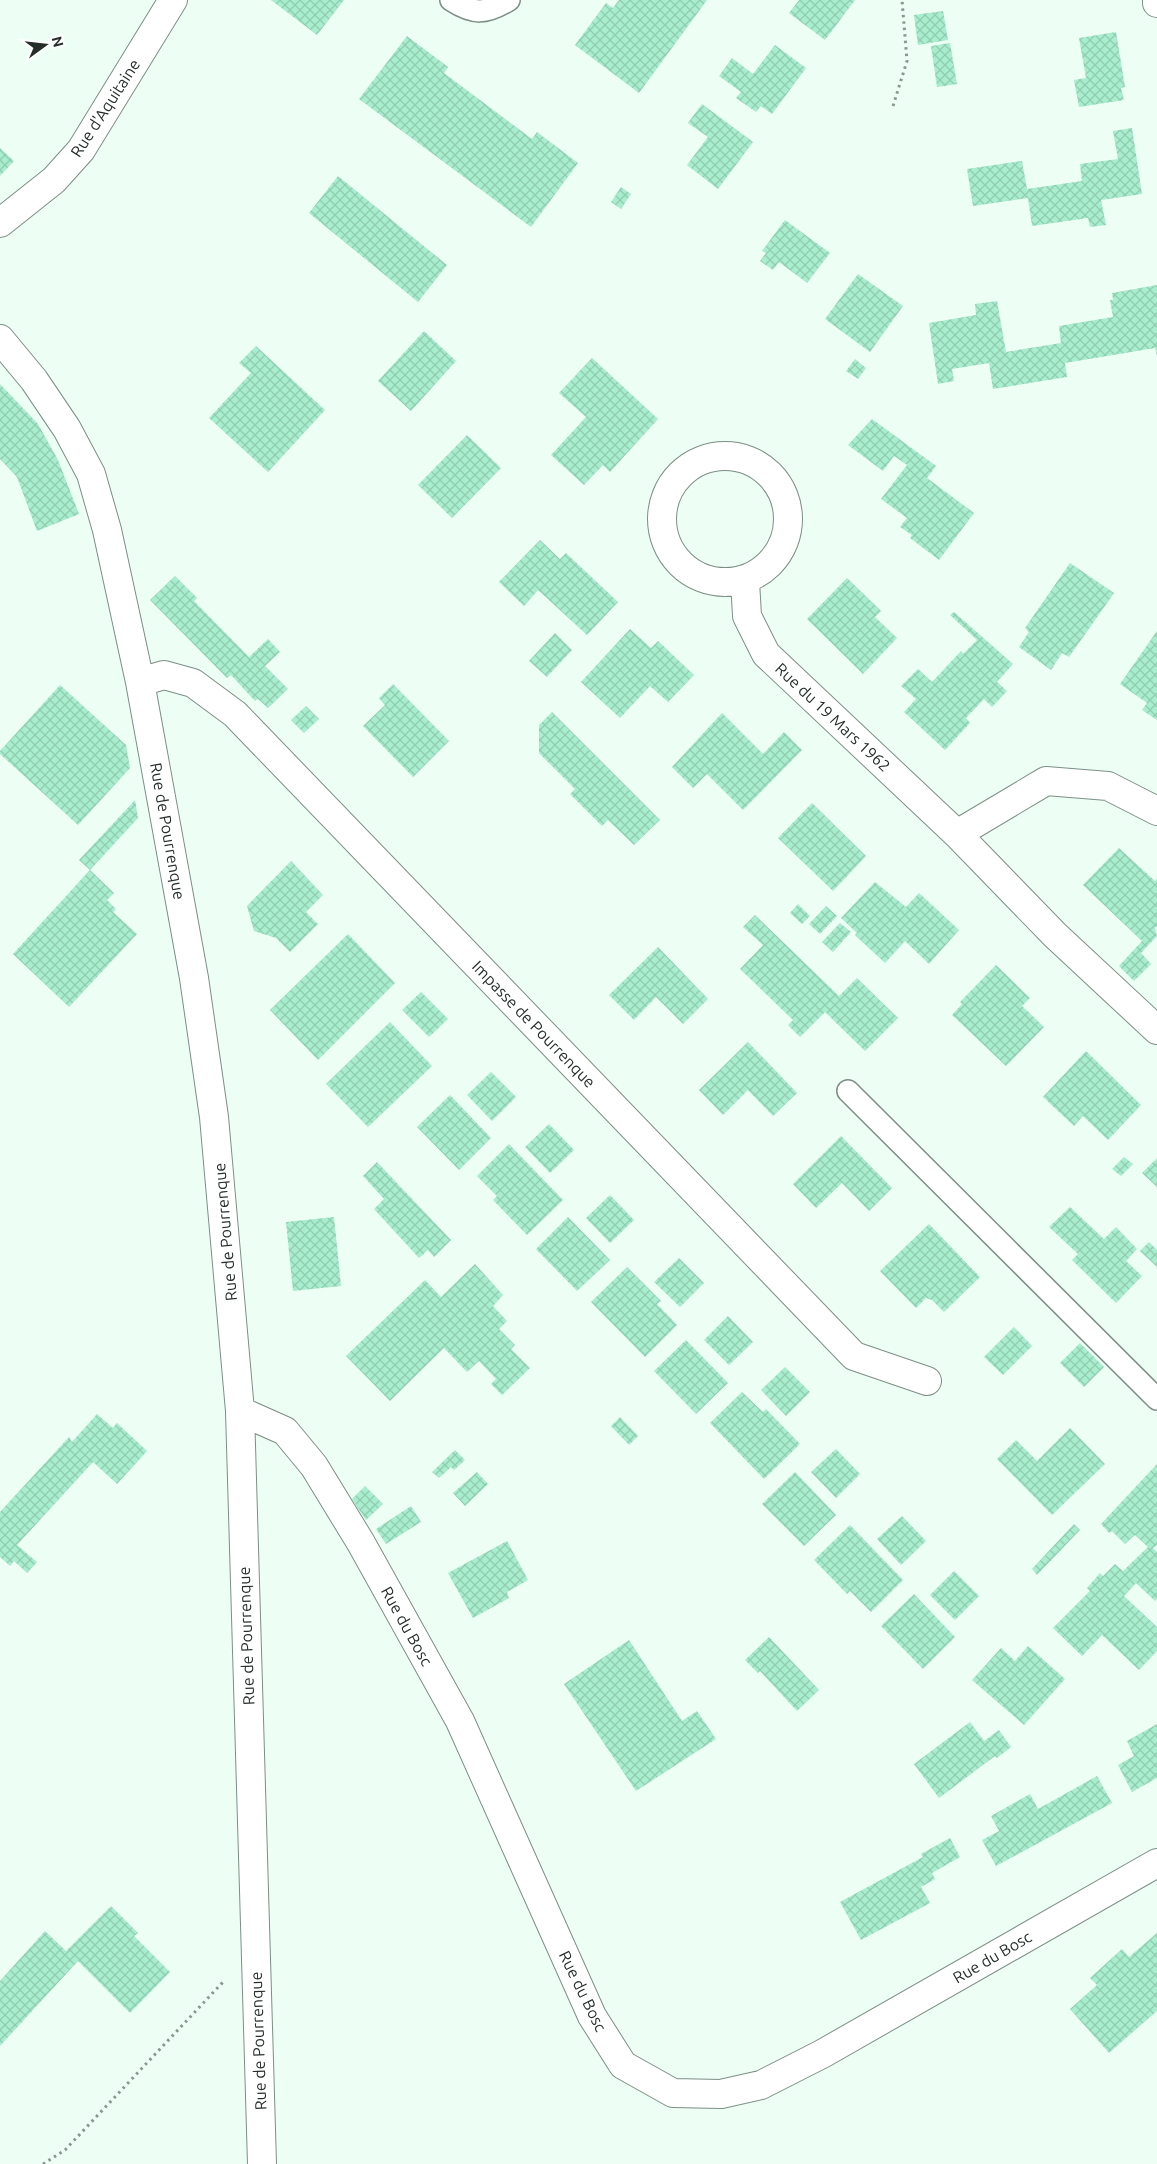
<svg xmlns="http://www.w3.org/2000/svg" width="1157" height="2164" font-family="Ubuntu,sans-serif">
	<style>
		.building { fill: url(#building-cross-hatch) }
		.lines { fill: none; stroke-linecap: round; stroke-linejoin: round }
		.service-casing { stroke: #7c8f86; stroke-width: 24 }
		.minor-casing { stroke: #7c8f86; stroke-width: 30 }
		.path { stroke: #8a9690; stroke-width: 3; stroke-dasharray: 2.5 4; stroke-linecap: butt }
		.service { stroke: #fff; stroke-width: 21 }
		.minor { stroke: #fff; stroke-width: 28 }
		.labels { text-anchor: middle; stroke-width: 4.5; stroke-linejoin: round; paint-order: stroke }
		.street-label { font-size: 16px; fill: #262e2a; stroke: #fff }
	</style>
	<defs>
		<pattern id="building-cross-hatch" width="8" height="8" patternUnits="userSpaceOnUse" patternTransform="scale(1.25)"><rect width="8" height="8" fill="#a8edcd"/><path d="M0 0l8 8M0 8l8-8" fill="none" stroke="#90ccb0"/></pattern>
	</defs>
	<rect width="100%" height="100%" fill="#edfef5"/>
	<path class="building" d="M 271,0 L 344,0 L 317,35 Z
		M 619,0 L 707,0 L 639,93 L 575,45 L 606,3 L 613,8 Z
		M 799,0 L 855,0 L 825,40 L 789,13 Z
		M 943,11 L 948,40 L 918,45 L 914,15 Z
		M 1116,32 L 1125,87 L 1121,88 L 1124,100 L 1079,107 L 1074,80 L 1086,78 L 1079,38 Z
		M 407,36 L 448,67 L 444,73 L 532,139 L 537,132 L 578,163 L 531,227 L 359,99 Z
		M 950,43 L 957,84 L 937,87 L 931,46 Z
		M 775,45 L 806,68 L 772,114 L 761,106 L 756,112 L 736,98 L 741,92 L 719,76 L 732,58 L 753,74 Z
		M 702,104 L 753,142 L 718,189 L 687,165 L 708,137 L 688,123 Z
		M 1132,128 L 1142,194 L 1101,200 L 1106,225 L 1090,227 L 1088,218 L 1032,226 L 1028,198 L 973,206 L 967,169 L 1022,161 L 1027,189 L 1082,181 L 1080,164 L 1118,159 L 1113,131 Z
		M 0,148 L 14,161 L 0,176 Z
		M 338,176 L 447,265 L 418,302 L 309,213 Z
		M 621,187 L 631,194 L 621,209 L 611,202 Z
		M 785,220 L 830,253 L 807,283 L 779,262 L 773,270 L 760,261 L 766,253 L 762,251 Z
		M 858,274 L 903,306 L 870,352 L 825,319 Z
		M 1157,285 L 1157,356 L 1155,348 L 1065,363 L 1067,377 L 993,389 L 989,363 L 952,369 L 954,381 L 938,384 L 929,323 L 976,315 L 975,304 L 997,301 L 1006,352 L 1061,343 L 1059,326 L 1113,317 L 1110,300 L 1113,300 L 1112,293 Z
		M 424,331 L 456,361 L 411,411 L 378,381 Z
		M 256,346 L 325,410 L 268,472 L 209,418 L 251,373 L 239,363 Z
		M 592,358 L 658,419 L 610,472 L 603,465 L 584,485 L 551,455 L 586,417 L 559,393 Z
		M 855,359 L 866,368 L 858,379 L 846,371 Z
		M 0,384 L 38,424 L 58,460 L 79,514 L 37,531 L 17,477 L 0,459 Z
		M 872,419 L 936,466 L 927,478 L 974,513 L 939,560 L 910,538 L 912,535 L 900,527 L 907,518 L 881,499 L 907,465 L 894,456 L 883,471 L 848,445 Z
		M 467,435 L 501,468 L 452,518 L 418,485 Z
		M 540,540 L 560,559 L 566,553 L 618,602 L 587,635 L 538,590 L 524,606 L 499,582 Z
		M 1070,563 L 1114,593 L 1069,657 L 1062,653 L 1051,670 L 1019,647 L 1029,632 L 1025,628 Z
		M 175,576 L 197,598 L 194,601 L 249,657 L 268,639 L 280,652 L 265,666 L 288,689 L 268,708 L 258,699 L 255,701 L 231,675 L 227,678 L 150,600 Z
		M 847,578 L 881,611 L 875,617 L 897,638 L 863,674 L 807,619 Z
		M 954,612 L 1013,664 L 997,682 L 1007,691 L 992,707 L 984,699 L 966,718 L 970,723 L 945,750 L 904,712 L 916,699 L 901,686 L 918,669 L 932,682 L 961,651 L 963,654 L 977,640 L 950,615 Z
		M 630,629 L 651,648 L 658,641 L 694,675 L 668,702 L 650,686 L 620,718 L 581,682 Z
		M 1157,631 L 1157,720 L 1142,710 L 1147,703 L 1120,684 Z
		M 555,633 L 572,650 L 547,677 L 529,661 Z
		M 393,684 L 449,741 L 413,777 L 363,726 L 385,705 L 379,698 Z
		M 60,685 L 126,745 L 130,768 L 78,825 L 0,754 L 0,751 Z
		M 306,706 L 319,719 L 304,733 L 291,720 Z
		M 552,712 L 660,820 L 634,845 L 608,820 L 602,826 L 570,794 L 575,789 L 539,753 L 539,725 Z
		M 722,713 L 763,754 L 784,732 L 802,750 L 743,810 L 707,774 L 693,788 L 672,767 Z
		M 135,800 L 138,818 L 90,870 L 114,893 L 107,900 L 116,909 L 113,912 L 137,934 L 69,1007 L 13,954 L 90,870 L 79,860 Z
		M 812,803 L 866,856 L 833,891 L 778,838 Z
		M 1119,848 L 1155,881 L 1157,879 L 1157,926 L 1155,928 L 1157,936 L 1141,953 L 1151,964 L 1134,981 L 1119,966 L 1142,941 L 1083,885 Z
		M 291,861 L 323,895 L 306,912 L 318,924 L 290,952 L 276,938 L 254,931 L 247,906 Z
		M 875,882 L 906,907 L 919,893 L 959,930 L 929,964 L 905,941 L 885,963 L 855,935 L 857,933 L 841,918 Z
		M 798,904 L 810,916 L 802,924 L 790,913 Z
		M 826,906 L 837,916 L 820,934 L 809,924 Z
		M 755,915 L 839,996 L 857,978 L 898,1018 L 865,1051 L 825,1012 L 800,1037 L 788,1025 L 793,1020 L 740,969 L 763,945 L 743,927 Z
		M 840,923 L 851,932 L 833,952 L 822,942 Z
		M 348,934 L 395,983 L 318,1060 L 270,1010 Z
		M 658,947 L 708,999 L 683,1024 L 656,997 L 634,1020 L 609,995 Z
		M 996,965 L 1030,998 L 1022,1006 L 1044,1027 L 1006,1066 L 952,1015 L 962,1004 L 960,1002 Z
		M 421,992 L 448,1019 L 429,1037 L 402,1010 Z
		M 390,1022 L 432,1066 L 368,1127 L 326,1084 Z
		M 748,1042 L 797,1093 L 773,1116 L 748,1090 L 723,1115 L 699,1090 Z
		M 1086,1051 L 1141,1105 L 1108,1140 L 1083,1116 L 1074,1126 L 1043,1097 Z
		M 491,1072 L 516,1097 L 492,1121 L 467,1095 Z
		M 450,1095 L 491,1138 L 459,1170 L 417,1127 Z
		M 549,1124 L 574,1150 L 550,1173 L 525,1147 Z
		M 841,1136 L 892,1188 L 869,1211 L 842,1183 L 816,1208 L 793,1184 Z
		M 509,1144 L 563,1200 L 527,1235 L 493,1200 L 497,1196 L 477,1176 Z
		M 1124,1157 L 1133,1164 L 1121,1176 L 1112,1169 Z
		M 1157,1158 L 1157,1187 L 1142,1173 Z
		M 377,1162 L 451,1240 L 434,1257 L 428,1250 L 419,1258 L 374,1209 L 384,1199 L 363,1176 Z
		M 610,1195 L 634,1220 L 610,1243 L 586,1218 Z
		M 1070,1207 L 1104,1239 L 1116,1227 L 1137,1249 L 1126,1261 L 1142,1276 L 1116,1303 L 1072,1260 L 1078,1254 L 1049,1227 Z
		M 334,1217 L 341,1286 L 293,1291 L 286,1222 Z
		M 568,1217 L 610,1260 L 577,1291 L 536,1249 Z
		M 929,1224 L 980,1277 L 944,1312 L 932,1300 L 926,1298 L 916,1308 L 880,1271 Z
		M 1149,1242 L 1157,1250 L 1157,1267 L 1140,1251 Z
		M 679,1258 L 704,1283 L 680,1307 L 654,1282 Z
		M 475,1264 L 503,1295 L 493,1306 L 507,1321 L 499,1329 L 515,1345 L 511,1349 L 530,1368 L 502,1395 L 491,1384 L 496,1379 L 479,1361 L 467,1372 L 444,1348 L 390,1401 L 346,1356 L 425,1280 L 441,1297 Z
		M 627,1267 L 661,1301 L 657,1304 L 677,1325 L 645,1357 L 591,1302 Z
		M 728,1316 L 753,1342 L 729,1365 L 704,1340 Z
		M 1014,1327 L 1032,1346 L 1003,1375 L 984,1357 Z
		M 686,1340 L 728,1383 L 696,1414 L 654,1371 Z
		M 1080,1343 L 1104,1367 L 1084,1387 L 1060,1363 Z
		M 785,1367 L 810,1392 L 786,1416 L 761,1390 Z
		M 742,1392 L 763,1412 L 766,1409 L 800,1444 L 764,1479 L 710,1423 Z
		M 97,1414 L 113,1428 L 117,1423 L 147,1451 L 117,1484 L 93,1462 L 17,1545 L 37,1562 L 27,1573 L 14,1561 L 10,1566 L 0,1557 L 0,1512 L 69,1437 L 72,1442 Z
		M 620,1417 L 638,1436 L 629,1445 L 611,1426 Z
		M 1070,1428 L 1105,1464 L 1052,1515 L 997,1459 L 1016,1440 L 1037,1461 Z
		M 836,1449 L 860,1474 L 836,1498 L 811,1472 Z
		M 455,1450 L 465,1460 L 454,1470 L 451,1467 L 439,1478 L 432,1472 Z
		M 1157,1464 L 1157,1545 L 1153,1548 L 1157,1552 L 1157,1599 L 1155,1601 L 1136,1583 L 1124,1596 L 1157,1627 L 1157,1651 L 1139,1670 L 1102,1635 L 1082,1656 L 1053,1628 L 1090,1591 L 1087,1588 L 1100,1573 L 1103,1576 L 1115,1564 L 1123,1571 L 1148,1547 L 1135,1535 L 1125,1544 L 1112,1531 L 1109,1533 L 1101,1524 Z
		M 477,1472 L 488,1484 L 465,1506 L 453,1493 Z
		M 795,1472 L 836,1515 L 804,1546 L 762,1504 Z
		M 365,1486 L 383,1504 L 366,1520 L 352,1499 Z
		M 411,1506 L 421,1522 L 386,1544 L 376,1529 Z
		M 902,1516 L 926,1541 L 901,1565 L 877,1539 Z
		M 1074,1524 L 1080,1530 L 1037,1575 L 1032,1569 Z
		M 850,1525 L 903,1580 L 871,1612 L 850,1591 L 847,1594 L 814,1560 Z
		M 507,1541 L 528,1580 L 507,1592 L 509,1598 L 473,1618 L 448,1573 Z
		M 954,1571 L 979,1596 L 955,1620 L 930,1595 Z
		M 914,1594 L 955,1637 L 923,1669 L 881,1626 Z
		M 769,1637 L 819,1690 L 797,1711 L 760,1671 L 758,1673 L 745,1660 Z
		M 629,1640 L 682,1721 L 697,1711 L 716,1739 L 636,1791 L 564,1684 Z
		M 1028,1646 L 1065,1679 L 1024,1725 L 972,1680 L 1001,1648 L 1015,1661 Z
		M 970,1722 L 984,1741 L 999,1730 L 1011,1747 L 997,1758 L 995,1756 L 939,1798 L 914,1764 Z
		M 1157,1724 L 1157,1778 L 1132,1792 L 1118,1765 L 1134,1756 L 1127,1741 Z
		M 1097,1776 L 1112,1803 L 996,1866 L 982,1840 L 999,1831 L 991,1816 L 1030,1794 L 1038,1809 Z
		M 950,1838 L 960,1857 L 932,1873 L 935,1879 L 921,1887 L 930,1903 L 861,1940 L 840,1902 L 923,1857 L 921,1854 Z
		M 111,1906 L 138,1933 L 134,1936 L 170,1972 L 130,2013 L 78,1961 L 0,2046 L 0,1981 L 45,1931 L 66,1951 Z
		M 1157,1933 L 1157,2011 L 1109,2053 L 1070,2009 L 1097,1985 L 1090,1978 L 1122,1949 L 1129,1957 Z"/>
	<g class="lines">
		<g class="service-casing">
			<path id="service" d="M 451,0 C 474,15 486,14 509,0
				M 848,1091 L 1157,1399"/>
		</g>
		<g class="minor-casing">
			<path id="minor" d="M 1157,0 L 1157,3
				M 0,223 L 54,180 L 81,150 L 173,0
				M 0,339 L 34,380 L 67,429 L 91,474 L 107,530 L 140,682 L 194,978 L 214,1117 L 240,1411 L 262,2164
				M662 519a63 63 0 1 1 126 0a63 63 0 1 1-126 0Z
				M 745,581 L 747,616 L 766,654 L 957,834 L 1055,935 L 1157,1030
				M 140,682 L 164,675 L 193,683 L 235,714 L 854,1356 L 927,1381
				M 957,834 L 1046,781 L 1108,786 L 1157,811
				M 240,1411 L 285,1431 L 314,1466 L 361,1543 L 460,1721 L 592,2016 L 623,2065 L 673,2093 L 721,2094 L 761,2085 L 822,2054 L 1157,1863"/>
		</g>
		<path class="path" d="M 893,106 L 907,61 L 902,0
			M 43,2164 L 65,2150 L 224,1981"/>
		<use href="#service" class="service"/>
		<use href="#minor" class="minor"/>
	</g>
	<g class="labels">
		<g class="street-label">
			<text transform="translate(105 108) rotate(-57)" y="6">Rue d'Aquitaine</text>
			<text transform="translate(833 717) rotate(43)" y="6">Rue du 19 Mars 1962</text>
			<text transform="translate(168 831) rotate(80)" y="6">Rue de Pourrenque</text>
			<text transform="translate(534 1024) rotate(46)" y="6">Impasse de Pourrenque</text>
			<text transform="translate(225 1232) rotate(-95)" y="6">Rue de Pourrenque</text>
			<text transform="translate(407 1626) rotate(61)" y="6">Rue du Bosc</text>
			<text transform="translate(246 1636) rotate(-92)" y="6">Rue de Pourrenque</text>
			<text transform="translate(992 1957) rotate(-30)" y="6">Rue du Bosc</text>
			<text transform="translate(583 1991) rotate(64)" y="6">Rue du Bosc</text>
			<text transform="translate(258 2041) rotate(-92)" y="6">Rue de Pourrenque</text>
		</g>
	</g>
	<g transform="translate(45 45) rotate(75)" stroke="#ffffff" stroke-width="4" paint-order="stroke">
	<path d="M0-4L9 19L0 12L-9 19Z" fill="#262e2a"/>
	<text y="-8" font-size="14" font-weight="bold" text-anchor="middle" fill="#262e2a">N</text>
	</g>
</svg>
